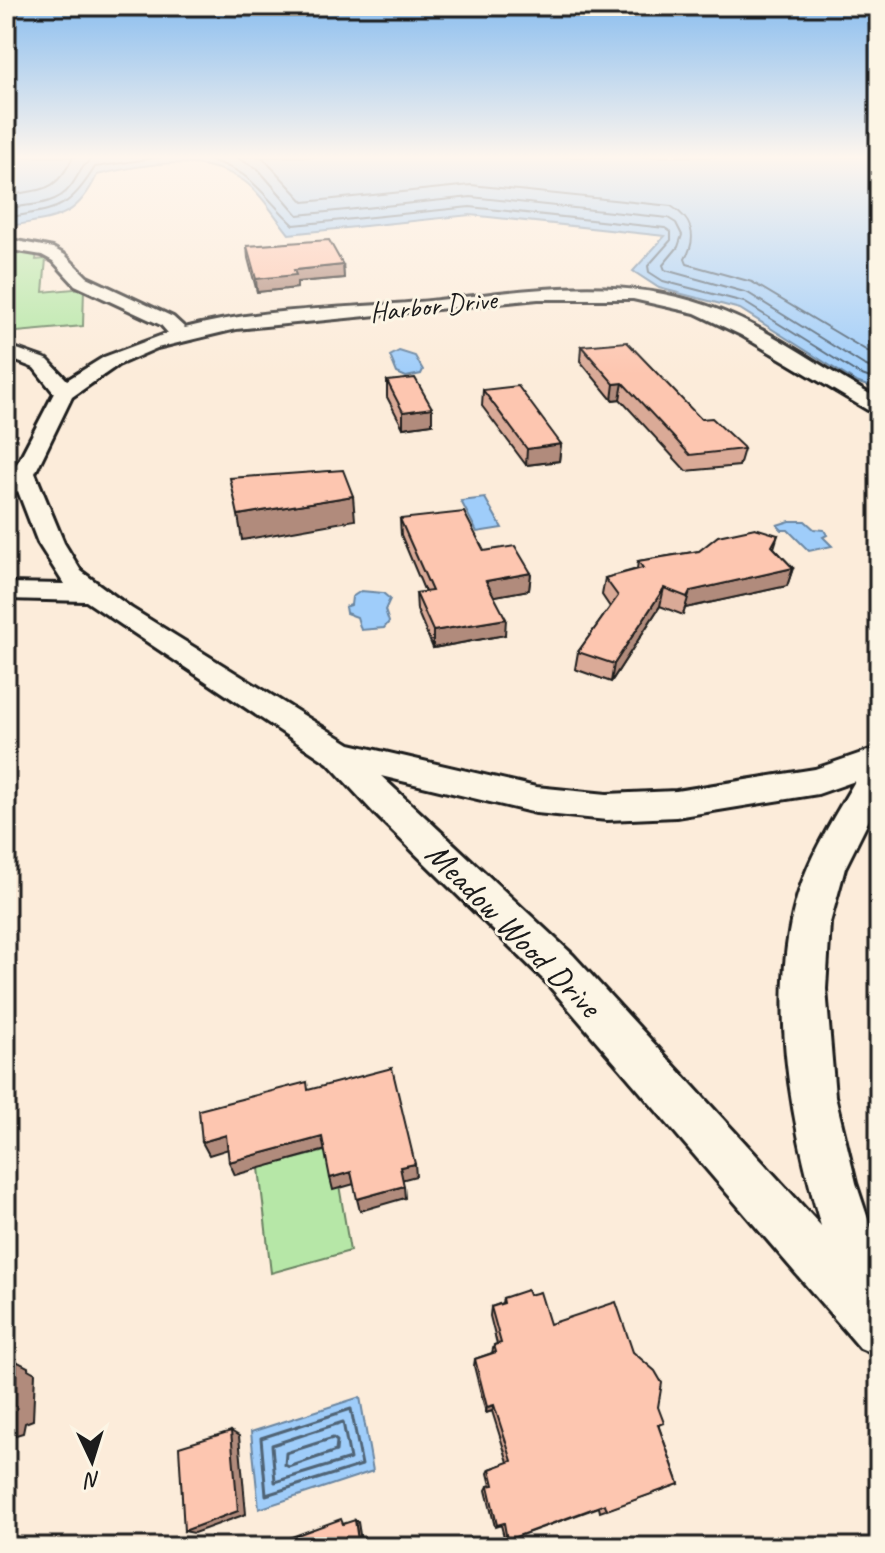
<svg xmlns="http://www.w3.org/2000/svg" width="885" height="1553" font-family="Caveat,sans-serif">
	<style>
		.green { fill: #b6e7a7; stroke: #698262; stroke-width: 2 }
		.water { fill: #9fcdfa; stroke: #6b86a1; stroke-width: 2 }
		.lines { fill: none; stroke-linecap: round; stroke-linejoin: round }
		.shore-far1 { stroke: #506375; stroke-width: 2 }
		.shore { stroke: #506375; stroke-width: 3 }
		.minor-casing { stroke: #1c1c1c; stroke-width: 6 }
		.minor { fill: #fcf5e5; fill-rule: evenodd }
		.wall { fill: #daaa97; stroke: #1c1c1c; stroke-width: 2 }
		.shaded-wall { fill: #b18b7b; stroke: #1c1c1c; stroke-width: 2 }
		.building { fill: #fdc6b0; stroke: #1c1c1c; stroke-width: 2 }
		.labels { text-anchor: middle; stroke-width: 6; stroke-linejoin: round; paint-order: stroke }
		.far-street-label { font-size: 28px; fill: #1c1c1c; stroke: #fcf5e5 }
		.street-label { font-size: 34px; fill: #1c1c1c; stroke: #fcf5e5 }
	</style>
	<rect width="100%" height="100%" fill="#fcecda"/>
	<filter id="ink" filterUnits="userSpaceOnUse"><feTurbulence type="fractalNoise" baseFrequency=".0125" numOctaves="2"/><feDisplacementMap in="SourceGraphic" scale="16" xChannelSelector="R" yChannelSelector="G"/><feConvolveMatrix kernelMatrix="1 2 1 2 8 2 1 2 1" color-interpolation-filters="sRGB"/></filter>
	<g filter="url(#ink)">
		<path class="green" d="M 37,251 L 36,260 L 46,259 L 43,292 L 84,288 L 83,326 L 6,333 L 6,253 Z
			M 333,1149 L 350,1251 L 271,1273 L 259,1168 Z"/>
		<path class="water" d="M 6,157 L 879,157 L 879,390 L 856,382 L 740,309 L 659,288 L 633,271 L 665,236 L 470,215 L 289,234 C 276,218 261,193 244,181 C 202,153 144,164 97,175 C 75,222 53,217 6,227 Z
			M 399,351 L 415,356 L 423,370 L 421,374 L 406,377 L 397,373 L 390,356 Z
			M 485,498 L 502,528 L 477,532 L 461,501 Z
			M 790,521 L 805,521 L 814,529 L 824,530 L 827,535 L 823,537 L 832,546 L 809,551 L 788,530 L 782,530 L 777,525 Z
			M 361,591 L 383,593 L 390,599 L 385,610 L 389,622 L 384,628 L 361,630 L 357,617 L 346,613 L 345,607 L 351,605 L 352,597 Z
			M 360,1397 L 373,1471 L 259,1509 L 251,1432 Z"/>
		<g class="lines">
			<path class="shore-far1" d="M 196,157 C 252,168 256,189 294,225 L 470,207 L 665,228 L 671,232 L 671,240 L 648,266 L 649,272 L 663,281 L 744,302 L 859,374 L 879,381
				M 236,157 L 258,169 L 298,215 L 471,197 L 668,218 L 676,223 L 682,235 L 678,247 L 663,265 L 665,270 L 748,293 L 864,365 L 879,371
				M 262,157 L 304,202 L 471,185 L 671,206 C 692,219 698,237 685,259 L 687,264 L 752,282 L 879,358
				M 6,196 C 43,188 55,194 73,157
				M 6,208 C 27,205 57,206 71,186 C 79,175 82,164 94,157
				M 6,218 C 56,208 67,213 95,167 L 162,157"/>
			<path class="shore" d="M 351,1409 L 362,1465 L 266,1495 L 261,1438 Z
				M 343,1422 L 350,1459 L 275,1482 L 272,1445 Z
				M 333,1438 L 337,1441 L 336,1451 L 289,1467 L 285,1465 L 286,1453 Z"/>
			<g class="minor-casing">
				<path id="minor" d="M 6,239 L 53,248 L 65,255 L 87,277 L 173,317 L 185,328 C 257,309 334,309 408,303 C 509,294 609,271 708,306 C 767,326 823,369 879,399 L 879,413 L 871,412 L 741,335 L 695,313 L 633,299 L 538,299 L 236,329 L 157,348 L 118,365 L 72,397 L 35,473 L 64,543 L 81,571 L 131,608 L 350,744 L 536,787 L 607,794 L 676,791 L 815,769 L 879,747 L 879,800 L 845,868 L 830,923 L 826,989 L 835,1096 L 856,1183 L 879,1252 L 879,1356 L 860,1348 L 545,981 L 374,813 L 328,763 L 86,601 L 6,599 L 6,583 L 64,584 L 38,543 L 18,491 L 6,497 L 6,477 L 18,462 L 54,393 L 34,368 L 6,357 L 6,345 L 48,360 L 67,380 L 104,357 L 168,333 L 161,325 L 75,285 L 53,261 L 42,255 L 6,249 ZM 381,776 L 536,813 L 607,820 L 676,817 L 818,794 L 855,781 C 839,809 821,837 808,867 C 762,975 789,1118 821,1226 L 573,955 Z"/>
			</g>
			<use href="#minor" class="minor"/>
		</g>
		<path class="wall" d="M 247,246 L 343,265 L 344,278 L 297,282 L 297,288 L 257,292 L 248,258 Z
			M 581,346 L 701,419 L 744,449 L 739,466 L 686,471 L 620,399 L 612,400 L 580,361 Z
			M 387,381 L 432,424 L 403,428 L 387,397 Z
			M 483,390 L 561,444 L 559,461 L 526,465 L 482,406 Z
			M 400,519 L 484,551 L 531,573 L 529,590 L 494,596 L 505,635 L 433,648 L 417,610 L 416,593 L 425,592 L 401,535 Z
			M 778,535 L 774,548 L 793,568 L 787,586 L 685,608 L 683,615 L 660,606 L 611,682 L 575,669 L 578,652 L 610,607 L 602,595 L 605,578 L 637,569 L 638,561 L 699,551 Z
			M 529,1295 L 550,1324 L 633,1352 L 658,1407 L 659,1427 L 679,1484 L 600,1512 L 599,1507 L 505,1541 L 501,1525 L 495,1527 L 486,1490 L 488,1486 L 491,1485 L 488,1473 L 490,1469 L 508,1462 L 492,1411 L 486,1413 L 474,1366 L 475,1359 L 492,1353 L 494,1345 L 497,1344 L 490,1316 L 491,1307 L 502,1303 L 503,1298 Z"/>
		<path class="shaded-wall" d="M 343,265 L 344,278 L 297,282 L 297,288 L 257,292 L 256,279 L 294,270 Z
			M 623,383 L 620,399 L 612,400 L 614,384 Z
			M 432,408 L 432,424 L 403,428 L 403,412 Z
			M 561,444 L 559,461 L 526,465 L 527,449 Z
			M 353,496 L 355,520 L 242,540 L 238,515 Z
			M 793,568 L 787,586 L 685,608 L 683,615 L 690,591 Z
			M 531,573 L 529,590 L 485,598 L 486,581 Z
			M 664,588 L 660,606 L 611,682 L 614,664 Z
			M 506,619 L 505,635 L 433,648 L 433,631 Z
			M 226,1135 L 232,1148 L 209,1155 L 202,1142 Z
			M 322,1137 L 326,1150 L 235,1175 L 229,1162 Z
			M 415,1164 L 416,1176 L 401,1180 L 400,1167 Z
			M 351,1172 L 354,1184 L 333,1190 L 330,1178 Z
			M 404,1186 L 405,1198 L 360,1211 L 357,1199 Z
			M 6,1285 L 11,1289 L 8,1357 L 28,1367 L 28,1369 L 35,1373 L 33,1420 L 25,1423 L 23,1433 L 6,1438 Z
			M 494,1405 L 492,1411 L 486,1413 L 487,1407 Z
			M 231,1431 L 239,1436 L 246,1514 L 194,1533 L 184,1531 Z
			M 355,1520 L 358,1522 L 362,1547 L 359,1547 Z"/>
		<path class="building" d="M 329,240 L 343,265 L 294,270 L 296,275 L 256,279 L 247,246 Z
			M 627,342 L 701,419 L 712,418 L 743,447 L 744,449 L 690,455 L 623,383 L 614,384 L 581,346 Z
			M 415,378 L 432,408 L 403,412 L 387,381 Z
			M 518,386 L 561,444 L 527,449 L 483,390 Z
			M 343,470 L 353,496 L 238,515 L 230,478 Z
			M 464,512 L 484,551 L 515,546 L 531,573 L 486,581 L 506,619 L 433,631 L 416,593 L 432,591 L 400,519 Z
			M 755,528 L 778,535 L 772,546 L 793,568 L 690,591 L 687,597 L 664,588 L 614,664 L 578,652 L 618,596 L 605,578 L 643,568 L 638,561 L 699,551 L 718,536 Z
			M 392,1068 L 415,1164 L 400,1167 L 404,1186 L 357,1199 L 351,1172 L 330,1178 L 322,1137 L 229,1162 L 226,1135 L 202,1142 L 199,1110 L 307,1082 L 308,1090 Z
			M 527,1290 L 529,1295 L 540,1292 L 550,1324 L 616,1302 L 633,1352 L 655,1371 L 662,1383 L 658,1407 L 664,1423 L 658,1425 L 679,1484 L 607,1510 L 605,1504 L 507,1540 L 504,1523 L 497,1525 L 488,1486 L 494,1485 L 490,1469 L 512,1461 L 494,1405 L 487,1407 L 475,1359 L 496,1352 L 494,1345 L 501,1343 L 491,1307 L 504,1303 L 503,1298 Z
			M 6,1356 L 7,1356 L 7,1364 L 14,1362 L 12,1412 L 6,1414 Z
			M 231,1431 L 238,1511 L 184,1531 L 179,1447 Z
			M 341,1519 L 343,1524 L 355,1520 L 359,1547 L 279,1547 L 278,1542 Z"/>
	</g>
	<linearGradient id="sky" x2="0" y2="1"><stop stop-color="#8bbeef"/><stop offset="0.42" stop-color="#fef6ee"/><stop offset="1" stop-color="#fef6ee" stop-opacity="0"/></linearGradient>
	<rect width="885" height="374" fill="url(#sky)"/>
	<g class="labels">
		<g class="far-street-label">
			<text transform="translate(433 305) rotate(-6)" y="10">Harbor Drive</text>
		</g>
		<g class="street-label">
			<text transform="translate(514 929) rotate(45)" y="12">Meadow Wood Drive</text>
		</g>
	</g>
	<rect width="885" height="1553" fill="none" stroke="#fcf5e5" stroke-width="32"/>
	<rect x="16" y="16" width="853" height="1521" fill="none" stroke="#1c1c1c" stroke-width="3" filter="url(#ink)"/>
	<g transform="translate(92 1461) rotate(176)" stroke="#fcf5e5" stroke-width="6" paint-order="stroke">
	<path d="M0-6L14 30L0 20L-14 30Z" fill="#1c1c1c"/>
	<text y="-12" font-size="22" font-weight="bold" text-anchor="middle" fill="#1c1c1c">N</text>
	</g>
</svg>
